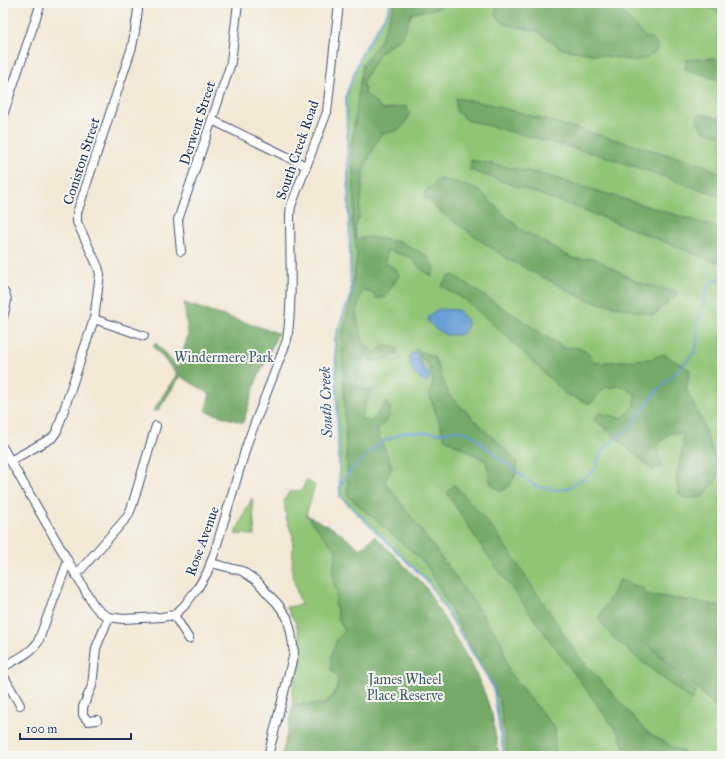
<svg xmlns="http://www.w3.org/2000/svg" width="725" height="759" font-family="'IM FELL Great Primer',serif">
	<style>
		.green { fill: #91c576; stroke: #567a6a }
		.forest { fill: #74aa67; stroke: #486c62 }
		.water { fill: #699fd6; stroke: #42679a }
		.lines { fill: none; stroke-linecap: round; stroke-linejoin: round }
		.stream { stroke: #699fd6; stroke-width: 2 }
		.minor-casing { stroke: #3b4b70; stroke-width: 10 }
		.minor { stroke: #fff; stroke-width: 8 }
		.labels { text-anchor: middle; stroke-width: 4; stroke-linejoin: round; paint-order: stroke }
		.street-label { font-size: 14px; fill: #1b2f5e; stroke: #f6f6f2 }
		.park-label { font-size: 14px; fill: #3e5c65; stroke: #f6f6f2 }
		.water-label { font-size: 15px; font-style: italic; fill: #365688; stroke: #f6f6f2 }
	</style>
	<rect width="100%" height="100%" fill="#f6f6f2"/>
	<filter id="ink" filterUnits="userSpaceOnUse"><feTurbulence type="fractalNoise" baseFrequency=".025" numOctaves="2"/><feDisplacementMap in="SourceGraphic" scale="8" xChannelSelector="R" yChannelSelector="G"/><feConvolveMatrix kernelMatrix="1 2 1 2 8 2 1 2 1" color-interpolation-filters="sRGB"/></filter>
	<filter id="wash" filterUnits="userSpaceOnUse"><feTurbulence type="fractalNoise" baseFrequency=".012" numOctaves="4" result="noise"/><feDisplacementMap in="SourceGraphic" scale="16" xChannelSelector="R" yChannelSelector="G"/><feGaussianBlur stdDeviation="0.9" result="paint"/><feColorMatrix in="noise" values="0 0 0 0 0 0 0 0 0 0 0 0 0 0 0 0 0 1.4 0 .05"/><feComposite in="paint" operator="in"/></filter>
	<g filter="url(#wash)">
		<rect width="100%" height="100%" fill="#f3e8d4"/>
		<path class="green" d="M 391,3 L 722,3 L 722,606 L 645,594 L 634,631 L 722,712 L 722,756 L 504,756 L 493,686 L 429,583 L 340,496 L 335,338 L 351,293 L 346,95 L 362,53 L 388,11 Z
			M 306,480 L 315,485 L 306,515 L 336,530 L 338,617 L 345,631 L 337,639 L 331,669 L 338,678 L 337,688 L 326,704 L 293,705 L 292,693 L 299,663 L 300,638 L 296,623 L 286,607 L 301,605 L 292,575 L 293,536 L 286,518 L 284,501 L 289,492 L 302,490 Z
			M 252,498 L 255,535 L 235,534 Z"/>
		<path class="forest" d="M 395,3 L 445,3 L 440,8 L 412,13 L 401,38 L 381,52 L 363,81 L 365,93 L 383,110 L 405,106 L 410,113 C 401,132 401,130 381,134 L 375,145 L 364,169 L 359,218 L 355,227 L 356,239 L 368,237 L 401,242 L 427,256 L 434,268 L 432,276 L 421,269 L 410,257 L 387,250 L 385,262 L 396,269 L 399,276 L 385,297 L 376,298 L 372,293 L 362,291 L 356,314 L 363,342 L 374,353 L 384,345 L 397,348 L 397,353 L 384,360 L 372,362 L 364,356 L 356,386 L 364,390 L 373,390 L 365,405 L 361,418 L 371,422 L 386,402 L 391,409 L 388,419 L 377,430 L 392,467 L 385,482 L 450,569 L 501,641 L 509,672 L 528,696 L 555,728 L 555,756 L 508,756 L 499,699 L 426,564 L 348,496 L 342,336 L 351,299 L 357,255 L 352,222 L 355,205 L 351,149 L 358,93 L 363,63 L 379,43 Z
			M 496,3 L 541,3 L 546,5 L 554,3 L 613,3 L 646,38 L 652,39 L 657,44 L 657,50 L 646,58 L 634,61 L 562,49 L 537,31 L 504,24 L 496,16 Z
			M 701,3 L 722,3 L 722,14 L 700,3 Z
			M 713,58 L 722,61 L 722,81 L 685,69 L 686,60 Z
			M 456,98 L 489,104 L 702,164 L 722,175 L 722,197 L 607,157 L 467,120 L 456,111 Z
			M 700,114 L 722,119 L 722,136 L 704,131 L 697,121 Z
			M 471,160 L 542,174 L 722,229 L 722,263 L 710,260 L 584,210 L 470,170 Z
			M 439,179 L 455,182 L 478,190 L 520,229 L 574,259 L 594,258 L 637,282 L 679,293 L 654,315 L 586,300 L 506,258 L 439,211 L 425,197 L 425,191 Z
			M 453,275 L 564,348 L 576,347 L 588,352 L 594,363 L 650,359 L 664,354 L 690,370 L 686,389 L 701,419 L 719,469 L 716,480 L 704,496 L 698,498 L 684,498 L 679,494 L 676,480 L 683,446 L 683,433 L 670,433 L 656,447 L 662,466 L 653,470 L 594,419 L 599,413 L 622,418 L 634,406 L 635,394 L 622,386 L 605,388 L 590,404 L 566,394 L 502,332 L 465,300 L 441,286 L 448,277 Z
			M 184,303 L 278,333 L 256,382 L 243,423 L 205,411 L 210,394 L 180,376 L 158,411 L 153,411 L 177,374 L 153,346 L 156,343 L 178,368 L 188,335 Z
			M 414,349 L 434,357 L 449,395 L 516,460 L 517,471 L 511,484 L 506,489 L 500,491 L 495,488 L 491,484 L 486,461 L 445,439 L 430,396 L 433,381 L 430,368 Z
			M 454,484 L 496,532 L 580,658 L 648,733 L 677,749 L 694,756 L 626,756 L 620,736 L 483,549 L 447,493 Z
			M 306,515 L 336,530 L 360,549 L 375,536 L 425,586 L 450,629 L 473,667 L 485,694 L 492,715 L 499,756 L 278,756 L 283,751 L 293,705 L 326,704 L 337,689 L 338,678 L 331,669 L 331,656 L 337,639 L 345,631 L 338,617 L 335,604 L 337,592 L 333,581 L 333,568 L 336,551 Z
			M 620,580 L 643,589 L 645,594 L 722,606 L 722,712 L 647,643 L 696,692 L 691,701 L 614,639 L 598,618 Z"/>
		<path class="water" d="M 439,309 L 458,310 L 461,313 L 466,319 L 467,324 L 467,327 L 463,333 L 458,335 L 446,335 L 434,328 L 428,321 L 429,316 L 435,311 Z
			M 412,353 L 415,353 L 418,356 L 423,368 L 429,374 L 429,379 L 427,382 L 423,381 C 419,376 423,380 418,377 C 411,371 409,363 410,355 Z"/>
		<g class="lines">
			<path class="stream" d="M 391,3 L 388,11 L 362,53 L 346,95 L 351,293 L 335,338 L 340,496 L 429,583 L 493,686 L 504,756
				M 340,486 L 350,471 L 364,457 L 382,442 L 405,432 L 442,433 L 454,430 L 471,434 L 488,449 L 535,486 L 555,490 L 565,489 L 574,485 L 588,475 L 596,468 L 600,454 L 606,447 L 620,435 L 627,431 C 637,417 648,402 659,389 C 670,376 689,363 696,348 C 699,341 696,333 697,326 C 698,321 700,317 702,311 C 706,294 703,285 722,277"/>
		</g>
	</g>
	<g filter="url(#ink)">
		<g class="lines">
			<g class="minor-casing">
				<path id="minor" d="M 3,115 L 41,3
					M 212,120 L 306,166
					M 181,251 L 178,220 L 229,69 L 231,62 L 238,3
					M 3,291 C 10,298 5,308 3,317
					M 94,319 L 144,336
					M 3,448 L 76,575 L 93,604 L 100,612 L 109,617 L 123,619 L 162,617 L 174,615 L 184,606 L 197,589 L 207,573 L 215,551 L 248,441 L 287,340 C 293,300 290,255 290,214 L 291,206 L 327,112 L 339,3
					M 10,461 L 52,438 L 57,431 L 94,319 L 100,274 L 98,267 L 77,222 L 77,213 L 132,47 L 135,31 L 139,3
					M 211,563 L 242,571 L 258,582 L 268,594 L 277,603 L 287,617 L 291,632 L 294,653 L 268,756
					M 76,575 L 128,516 L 132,506 L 156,426
					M 174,615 L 189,639
					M 3,667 C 15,660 30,654 38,642 L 68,561
					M 3,675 L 20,705
					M 97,720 L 88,721 L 83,715 L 83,707 L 92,686 L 96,648 L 109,617"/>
			</g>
			<use href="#minor" class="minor"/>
		</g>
	</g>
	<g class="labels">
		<g class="street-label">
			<text transform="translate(197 123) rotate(-72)" y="5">Derwent Street</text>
			<text transform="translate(297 150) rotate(-71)" y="5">South Creek Road</text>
			<text transform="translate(81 161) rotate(-72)" y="5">Coniston Street</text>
			<text transform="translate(202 541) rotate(-70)" y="5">Rose Avenue</text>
		</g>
		<g class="park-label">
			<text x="224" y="362">Windermere Park</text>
			<text x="405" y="684">James Wheel<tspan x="405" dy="16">Place Reserve</tspan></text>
		</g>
		<g class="water-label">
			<text transform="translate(326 402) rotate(-92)" y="5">South Creek</text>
		</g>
	</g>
	<rect width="725" height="759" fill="none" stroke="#f6f6f2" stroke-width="16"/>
	<path d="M20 733v6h111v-6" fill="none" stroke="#1b2f5e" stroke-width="2"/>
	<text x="26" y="733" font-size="12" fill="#1b2f5e" stroke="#f6f6f2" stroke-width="3" paint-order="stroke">100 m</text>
</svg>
